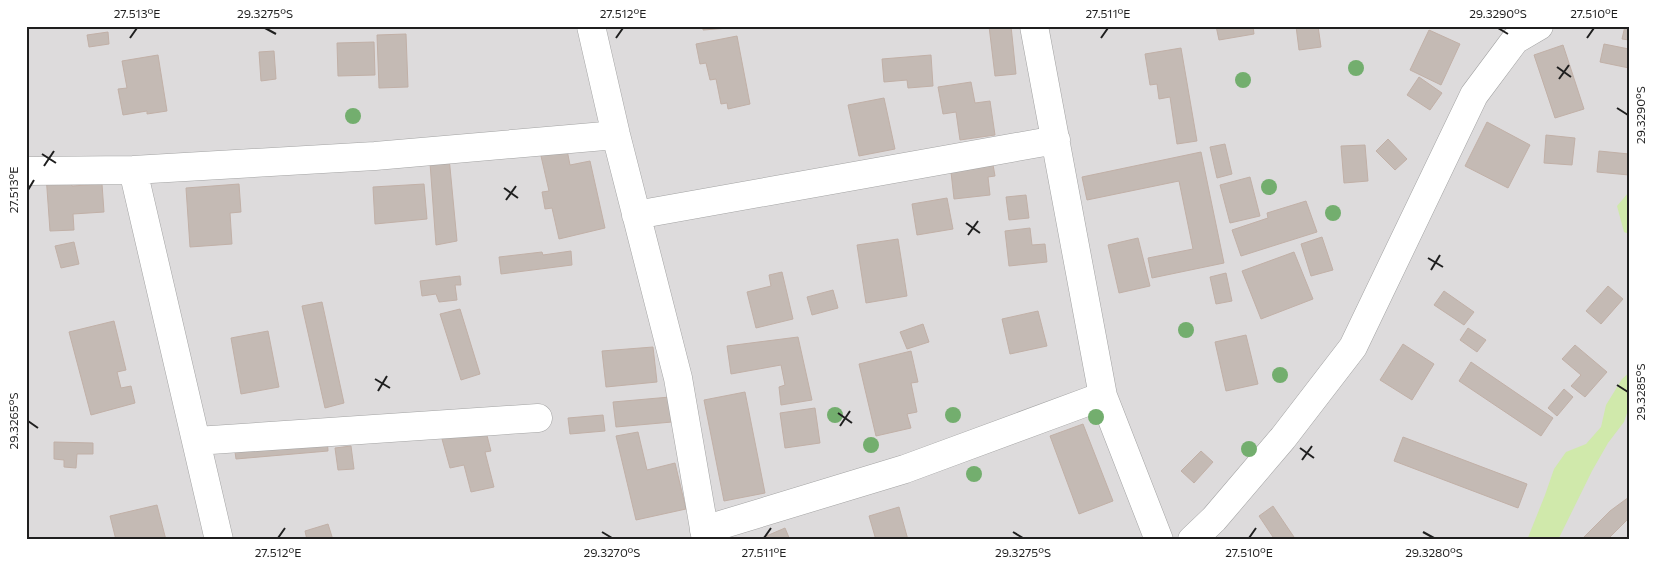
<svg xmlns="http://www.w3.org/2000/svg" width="1655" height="566" font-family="Commissioner,sans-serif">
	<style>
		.residential { fill: #dddbdc }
		.grass { fill: #d0e9ab }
		.building { fill: #c4bab4; stroke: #c1b0a7 }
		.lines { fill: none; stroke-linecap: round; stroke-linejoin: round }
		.minor-casing { stroke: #a3a3a3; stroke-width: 29 }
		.minor { stroke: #fff; stroke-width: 28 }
		.tree { fill: #73ae6e }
		.ticks { fill: none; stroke: #1f1f1f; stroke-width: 2 }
		.neatline { fill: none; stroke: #1f1f1f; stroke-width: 2 }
		.ticks-label { font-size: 12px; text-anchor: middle; fill: #1f1f1f }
	</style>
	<rect width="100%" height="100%" fill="#efebe5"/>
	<path class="residential" d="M 26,26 L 1629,26 L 1629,540 L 26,540 Z"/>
	<path class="grass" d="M 1629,192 L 1629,234 L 1624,232 L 1617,206 Z
		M 1629,373 L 1629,407 L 1624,422 L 1608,443 L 1592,471 L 1558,540 L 1527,540 L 1545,495 L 1554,469 L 1566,452 L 1586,444 L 1601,427 L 1606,405 L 1622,379 Z"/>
	<path class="building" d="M 703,26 L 729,26 L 729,28 L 703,30 Z
		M 989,26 L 1011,26 L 1016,74 L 995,76 Z
		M 1216,26 L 1253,26 L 1254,34 L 1219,40 Z
		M 1296,26 L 1318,26 L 1321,47 L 1299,50 Z
		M 1625,26 L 1629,26 L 1629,40 L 1622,39 Z
		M 1429,30 L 1460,44 L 1441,85 L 1410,70 Z
		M 108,32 L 109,44 L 89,47 L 87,35 Z
		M 406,34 L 408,87 L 379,88 L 377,35 Z
		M 737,36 L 750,104 L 728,109 L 727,103 L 721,104 L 716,79 L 710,80 L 706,63 L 700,64 L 696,44 Z
		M 374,42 L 375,75 L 338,76 L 337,43 Z
		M 1604,44 L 1629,49 L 1629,68 L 1600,62 Z
		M 1563,45 L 1584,109 L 1555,118 L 1534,55 Z
		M 1181,48 L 1197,141 L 1177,144 L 1170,97 L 1159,99 L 1157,84 L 1150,85 L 1145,54 Z
		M 274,51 L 276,79 L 261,81 L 259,52 Z
		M 158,55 L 167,111 L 147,114 L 147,111 L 123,115 L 118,89 L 127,88 L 122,61 Z
		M 931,55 L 933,86 L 908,88 L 907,80 L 884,82 L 882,59 Z
		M 1419,77 L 1442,93 L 1430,110 L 1407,95 Z
		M 971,82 L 975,103 L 990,101 L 995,135 L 960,140 L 956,112 L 943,114 L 938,87 Z
		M 884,98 L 895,149 L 859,156 L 848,105 Z
		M 1487,122 L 1530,145 L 1508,188 L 1465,166 Z
		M 1546,135 L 1575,138 L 1572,165 L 1544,163 Z
		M 1388,139 L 1407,159 L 1395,170 L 1376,151 Z
		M 1225,144 L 1232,174 L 1217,178 L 1210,147 Z
		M 1365,145 L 1368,181 L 1344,183 L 1341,146 Z
		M 567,150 L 570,165 L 590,161 L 605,228 L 559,239 L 552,208 L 545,209 L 542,192 L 549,191 L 541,156 Z
		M 1599,151 L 1629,154 L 1629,175 L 1597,172 Z
		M 1201,152 L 1224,263 L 1152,278 L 1148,258 L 1193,249 L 1179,181 L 1087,200 L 1082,177 Z
		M 449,157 L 457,241 L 436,245 L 430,163 Z
		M 992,159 L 995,176 L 988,177 L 990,195 L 954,199 L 950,163 Z
		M 71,173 L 72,186 L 102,184 L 104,212 L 73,214 L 74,230 L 50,231 L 46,175 Z
		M 1250,177 L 1260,216 L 1230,223 L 1220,185 Z
		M 239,184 L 241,212 L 230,213 L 232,244 L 190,247 L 186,188 Z
		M 424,184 L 427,219 L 375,224 L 373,187 Z
		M 1026,195 L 1029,218 L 1009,220 L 1006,197 Z
		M 947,198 L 953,229 L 917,235 L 912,204 Z
		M 1306,201 L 1317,232 L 1241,256 L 1232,230 L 1268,218 L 1267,213 Z
		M 1030,228 L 1032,245 L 1045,244 L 1047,262 L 1009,266 L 1005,231 Z
		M 1322,237 L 1333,270 L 1311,276 L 1301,244 Z
		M 1138,238 L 1150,286 L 1119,293 L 1108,245 Z
		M 898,239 L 907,296 L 866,303 L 857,245 Z
		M 74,242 L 79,264 L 61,268 L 55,246 Z
		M 571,251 L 572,265 L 501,274 L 499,257 L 542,252 L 543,255 Z
		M 1294,252 L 1313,299 L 1261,319 L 1242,271 Z
		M 782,272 L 793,319 L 756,328 L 747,292 L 771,286 L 769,275 Z
		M 1226,273 L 1232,301 L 1216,304 L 1210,277 Z
		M 460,276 L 461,285 L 455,285 L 457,300 L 439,302 L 436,294 L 422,296 L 420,281 Z
		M 1608,286 L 1623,299 L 1601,324 L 1586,311 Z
		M 833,290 L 838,308 L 812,315 L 807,297 Z
		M 1444,291 L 1474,312 L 1464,325 L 1434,305 Z
		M 322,302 L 344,403 L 325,408 L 302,306 Z
		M 460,309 L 480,374 L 461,380 L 440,314 Z
		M 1038,311 L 1047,346 L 1010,354 L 1002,319 Z
		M 114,321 L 126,370 L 117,372 L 121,388 L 131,386 L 135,403 L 91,415 L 69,332 Z
		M 923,324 L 929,342 L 907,349 L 900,332 Z
		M 1468,328 L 1486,340 L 1477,352 L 1460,340 Z
		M 268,331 L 279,387 L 241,394 L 231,338 Z
		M 1246,335 L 1258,384 L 1226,391 L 1215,342 Z
		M 798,337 L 812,400 L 781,405 L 779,387 L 785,385 L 781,365 L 731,374 L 727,346 Z
		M 1403,344 L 1434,364 L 1412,400 L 1380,380 Z
		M 1575,345 L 1607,372 L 1585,397 L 1571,386 L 1581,375 L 1562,359 Z
		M 653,347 L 657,382 L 606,387 L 602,351 Z
		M 911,351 L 918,382 L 911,383 L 917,412 L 907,414 L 911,428 L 876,436 L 859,364 Z
		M 1471,362 L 1553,418 L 1541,436 L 1459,381 Z
		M 1564,389 L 1573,397 L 1557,416 L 1548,408 Z
		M 745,392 L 765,493 L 724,501 L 704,400 Z
		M 670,397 L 672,422 L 616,427 L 613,402 Z
		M 815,408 L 820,443 L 785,448 L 780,413 Z
		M 603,415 L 605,431 L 570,434 L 568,418 Z
		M 1083,424 L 1113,501 L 1079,514 L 1050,436 Z
		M 485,428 L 491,451 L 485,452 L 494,487 L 471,492 L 464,465 L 450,468 L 442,439 Z
		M 638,432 L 647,470 L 675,463 L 686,509 L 636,520 L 616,436 Z
		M 327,436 L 328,451 L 236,459 L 234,445 Z
		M 1403,437 L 1527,484 L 1518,508 L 1394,461 Z
		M 54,442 L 93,443 L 93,454 L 77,454 L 76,468 L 64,467 L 64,460 L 54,459 Z
		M 351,446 L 354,469 L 338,470 L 335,448 Z
		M 1201,451 L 1213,462 L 1194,483 L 1181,471 Z
		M 1629,497 L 1629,518 L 1607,540 L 1581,540 L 1610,511 Z
		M 157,505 L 166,540 L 116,540 L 110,516 Z
		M 1273,506 L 1296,540 L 1275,540 L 1259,516 Z
		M 899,507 L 908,540 L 876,540 L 869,516 Z
		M 328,524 L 333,540 L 307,540 L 305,531 Z
		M 785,528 L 790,540 L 757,540 Z"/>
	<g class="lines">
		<g class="minor-casing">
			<path id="minor" d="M 591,26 L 616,135 L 678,378 L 706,540
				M 1034,26 L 1103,396 L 1159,540
				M 133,170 L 219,540
				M 26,171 L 133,170 L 375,156 L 616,135
				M 636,215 L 1056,140
				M 196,441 L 538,418
				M 704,530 L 905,469 L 1103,396
				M 1192,540 L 1214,519 L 1283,438 L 1353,347 L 1474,95 L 1515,40 L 1539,26"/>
		</g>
		<use href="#minor" class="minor"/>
	</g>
	<g class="tree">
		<circle cx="1356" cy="68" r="8"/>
		<circle cx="1243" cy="80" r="8"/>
		<circle cx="353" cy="116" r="8"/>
		<circle cx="1269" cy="187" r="8"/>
		<circle cx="1333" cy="213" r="8"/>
		<circle cx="1186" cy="330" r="8"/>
		<circle cx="1280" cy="375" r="8"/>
		<circle cx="835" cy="415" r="8"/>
		<circle cx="953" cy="415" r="8"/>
		<circle cx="1096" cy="417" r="8"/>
		<circle cx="871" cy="445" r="8"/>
		<circle cx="1249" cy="449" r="8"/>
		<circle cx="974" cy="474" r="8"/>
	</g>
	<path class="ticks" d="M 265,28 L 276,34M 1498,28 L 1508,34M 130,38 L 137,28M 616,38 L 623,28M 1101,38 L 1108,28M 1587,38 L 1594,28M 1557,67 L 1571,77M 1559,79 L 1569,65M 1617,108 L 1628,115M 42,154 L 56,163M 44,166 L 54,151M 504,188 L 518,198M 28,190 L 34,180M 506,200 L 516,186M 966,223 L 980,233M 968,235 L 978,221M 1428,258 L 1443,267M 1431,270 L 1440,255M 375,379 L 390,388M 1617,385 L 1628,392M 378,391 L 387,376M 838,413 L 852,423M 28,421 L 38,428M 840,426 L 850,411M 1300,448 L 1314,458M 1302,460 L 1312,446M 602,532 L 612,538M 1013,532 L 1023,538M 1423,532 L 1434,538M 278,538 L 285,528M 764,538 L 771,528M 1249,538 L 1256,528"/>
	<rect width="1655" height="566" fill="none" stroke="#ffffff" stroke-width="55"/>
	<rect x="28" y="28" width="1600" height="510" class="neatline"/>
	<g class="ticks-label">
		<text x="137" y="18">27.513°E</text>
		<text x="265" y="18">29.3275°S</text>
		<text x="623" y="18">27.512°E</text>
		<text x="1108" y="18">27.511°E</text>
		<text x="1498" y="18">29.3290°S</text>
		<text x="1594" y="18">27.510°E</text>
		<text transform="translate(1641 115) rotate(-90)" y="4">29.3290°S</text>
		<text transform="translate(14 190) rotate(-90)" y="4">27.513°E</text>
		<text transform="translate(1641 392) rotate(-90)" y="4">29.3285°S</text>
		<text transform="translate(14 421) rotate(-90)" y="4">29.3265°S</text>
		<text x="278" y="557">27.512°E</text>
		<text x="612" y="557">29.3270°S</text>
		<text x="764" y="557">27.511°E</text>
		<text x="1023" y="557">29.3275°S</text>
		<text x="1249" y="557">27.510°E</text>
		<text x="1434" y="557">29.3280°S</text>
	</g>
</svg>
